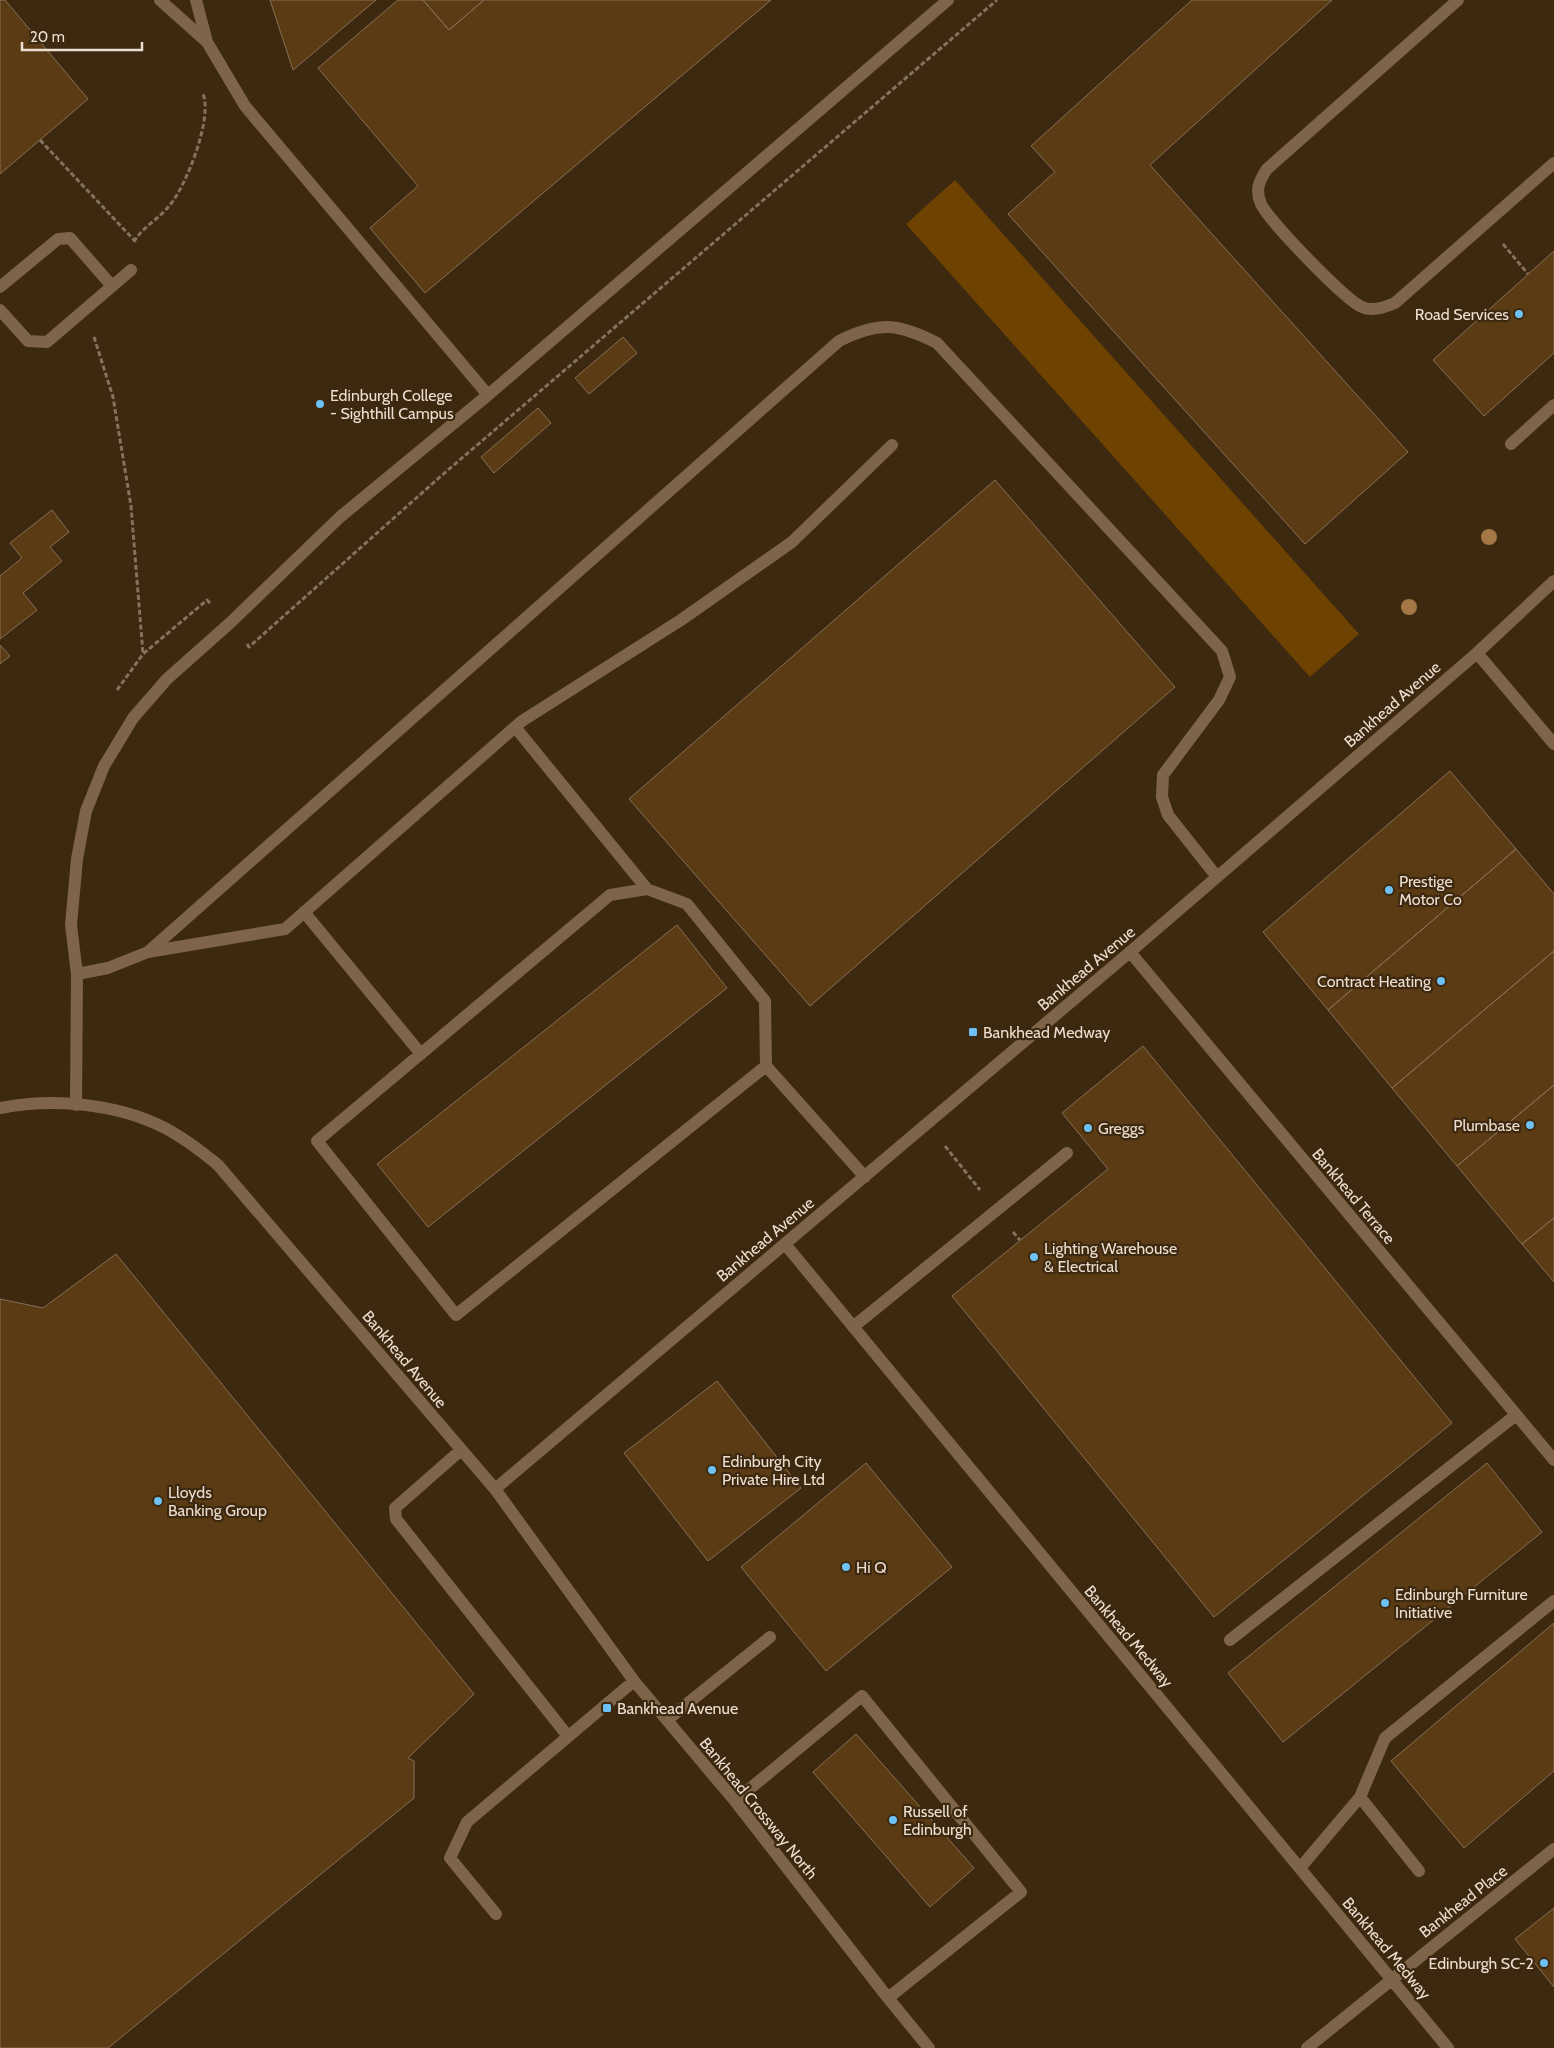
<svg xmlns="http://www.w3.org/2000/svg" width="1554" height="2048" font-family="Cabin,sans-serif">
	<style>
		.green { fill: #6e4301 }
		.building { fill: #5a3b14; stroke: #887056 }
		.lines { fill: none; stroke-linecap: round; stroke-linejoin: round }
		.path { stroke: #84725e; stroke-width: 3; stroke-dasharray: 5 2.5; stroke-linecap: butt }
		.minor { stroke: #7e6549; stroke-width: 12 }
		.tree { fill: #a47846 }
		.poi-dot { fill: #6dc2f3; stroke: #3d2810; stroke-width: 2 }
		.labels { text-anchor: middle; stroke-width: 4.5; stroke-linejoin: round; paint-order: stroke }
		.poi-label { font-size: 16px; fill: #ecded0; stroke: #3d2810; text-anchor: start }
		.street-label { font-size: 16px; fill: #ecded0; stroke: #3d2810 }
	</style>
	<rect width="100%" height="100%" fill="#3d2810"/>
	<path class="green" d="M 955,180 L 1359,634 L 1310,677 L 906,224 Z"/>
	<path class="building" d="M 0,0 L 5,0 L 88,99 L 0,174 Z
		M 270,0 L 376,0 L 293,70 Z
		M 398,0 L 423,0 L 449,30 L 484,0 L 771,0 L 425,293 L 370,228 L 418,186 L 318,68 Z
		M 423,0 L 484,0 L 449,30 Z
		M 1192,0 L 1332,0 L 1150,165 L 1408,452 L 1305,544 L 1008,214 L 1055,172 L 1031,146 Z
		M 1554,251 L 1554,353 L 1484,416 L 1433,360 Z
		M 623,337 L 637,353 L 589,394 L 575,378 Z
		M 538,408 L 551,423 L 494,473 L 481,457 Z
		M 995,480 L 1175,687 L 810,1006 L 629,799 Z
		M 52,510 L 69,532 L 50,547 L 62,561 L 23,593 L 37,610 L 0,639 L 0,576 L 22,558 L 10,543 Z
		M 0,645 L 10,656 L 0,664 Z
		M 1450,771 L 1516,849 L 1328,1010 L 1263,932 Z
		M 1516,849 L 1554,894 L 1554,951 L 1392,1088 L 1328,1010 Z
		M 677,925 L 727,988 L 428,1227 L 377,1164 Z
		M 1554,951 L 1554,1085 L 1457,1166 L 1392,1088 Z
		M 1143,1046 L 1452,1423 L 1214,1617 L 952,1296 L 1108,1169 L 1062,1113 Z
		M 1554,1085 L 1554,1218 L 1522,1244 L 1457,1166 Z
		M 1554,1218 L 1554,1282 L 1522,1244 Z
		M 116,1254 L 474,1694 L 408,1758 L 414,1761 L 414,1798 L 108,2048 L 0,2048 L 0,1299 L 43,1308 Z
		M 717,1381 L 801,1488 L 708,1561 L 624,1453 Z
		M 866,1463 L 952,1567 L 826,1671 L 741,1567 Z
		M 1487,1463 L 1542,1532 L 1283,1742 L 1228,1673 Z
		M 1554,1623 L 1554,1771 L 1464,1848 L 1391,1761 Z
		M 856,1734 L 974,1868 L 930,1907 L 813,1772 Z
		M 1554,1908 L 1554,1987 L 1515,1939 Z"/>
	<g class="lines">
		<path class="path" d="M 40,140 L 134,240
			M 134,242 C 141,228 159,219 169,206 C 186,187 213,118 203,94
			M 1503,244 L 1528,274
			M 94,337 L 113,397 L 131,506 L 143,654
			M 247,644 L 249,647 L 441,476 L 997,0
			M 117,690 L 143,654 L 207,600 L 211,604
			M 945,1146 L 980,1190
			M 1013,1232 L 1020,1240"/>
		<path class="minor" d="M 160,0 L 207,42
			M 1458,0 L 1267,169 C 1259,181 1255,190 1261,204 C 1268,220 1346,301 1362,307 C 1373,312 1385,307 1395,303 L 1554,163
			M 0,287 L 58,239 L 70,238 L 112,286
			M 0,310 L 28,341 L 47,342 L 131,270
			M 488,395 L 948,0
			M 1511,444 L 1554,405
			M 1477,653 L 1554,744
			M 515,727 L 647,889
			M 304,912 L 421,1054
			M 148,952 L 285,929 L 522,721 L 681,620 L 792,542 L 892,445
			M 1130,952 L 1554,1460
			M 77,974 L 108,968 L 148,952 L 839,341 C 879,321 898,323 937,343 L 1222,651 L 1230,677 L 1219,700 L 1163,775 L 1162,797 L 1168,815 L 1217,877
			M 766,1066 L 456,1315 L 317,1141 L 610,895 L 647,889 L 687,904 L 765,1001 L 766,1066 L 865,1177
			M 76,1105 L 77,974 L 71,925 L 77,859 L 86,811 L 104,766 L 133,718 L 167,679 L 230,623 L 340,517 L 488,395 L 245,106 L 207,42 L 196,0
			M 0,1108 C 53,1098 116,1103 165,1128 C 184,1138 201,1151 218,1165 L 495,1489 L 634,1681 L 735,1801 L 888,1998 L 929,2048
			M 785,1244 L 1448,2048
			M 853,1327 L 1067,1153
			M 461,1450 L 395,1508 L 396,1519 L 567,1735
			M 495,1489 L 1130,952 L 1477,653 L 1554,581
			M 1230,1640 L 1516,1415
			M 667,1720 L 770,1637
			M 1360,1797 L 1419,1871
			M 735,1801 L 862,1696 L 1021,1892 L 888,1998
			M 1300,1868 L 1360,1797 L 1385,1738 L 1554,1601
			M 496,1914 L 450,1858 L 467,1822 L 634,1681
			M 1307,2048 L 1554,1849"/>
	</g>
	<g class="tree">
		<circle cx="1489" cy="537" r="8"/>
		<circle cx="1409" cy="607" r="8"/>
	</g>
	<g class="poi-dot">
		<circle cx="1519" cy="314" r="5"/>
		<circle cx="320" cy="404" r="5"/>
		<circle cx="1389" cy="890" r="5"/>
		<circle cx="1441" cy="981" r="5"/>
		<rect x="968" y="1027" width="10" height="10" rx="2.5"/>
		<circle cx="1530" cy="1125" r="5"/>
		<circle cx="1088" cy="1128" r="5"/>
		<circle cx="1034" cy="1257" r="5"/>
		<circle cx="712" cy="1470" r="5"/>
		<circle cx="158" cy="1501" r="5"/>
		<circle cx="846" cy="1567" r="5"/>
		<circle cx="1385" cy="1603" r="5"/>
		<rect x="602" y="1703" width="10" height="10" rx="2.5"/>
		<circle cx="893" cy="1820" r="5"/>
		<circle cx="1544" cy="1963" r="5"/>
	</g>
	<g class="labels">
		<g class="poi-label">
			<text x="1509" y="320" text-anchor="end">Road Services</text>
			<text x="330" y="401">Edinburgh College<tspan x="330" dy="18">- Sighthill Campus</tspan></text>
			<text x="1399" y="887">Prestige<tspan x="1399" dy="18">Motor Co</tspan></text>
			<text x="1431" y="987" text-anchor="end">Contract Heating</text>
			<text x="983" y="1038">Bankhead Medway</text>
			<text x="1520" y="1131" text-anchor="end">Plumbase</text>
			<text x="1098" y="1134">Greggs</text>
			<text x="1044" y="1254">Lighting Warehouse<tspan x="1044" dy="18">&amp; Electrical</tspan></text>
			<text x="722" y="1467">Edinburgh City<tspan x="722" dy="18">Private Hire Ltd</tspan></text>
			<text x="168" y="1498">Lloyds<tspan x="168" dy="18">Banking Group</tspan></text>
			<text x="856" y="1573">Hi Q</text>
			<text x="1395" y="1600">Edinburgh Furniture<tspan x="1395" dy="18">Initiative</tspan></text>
			<text x="617" y="1714">Bankhead Avenue</text>
			<text x="903" y="1817">Russell of<tspan x="903" dy="18">Edinburgh</tspan></text>
			<text x="1534" y="1969" text-anchor="end">Edinburgh SC-2</text>
		</g>
		<g class="street-label">
			<text transform="translate(1392 704) rotate(-41)" y="6">Bankhead Avenue</text>
			<text transform="translate(1086 968) rotate(-40)" y="6">Bankhead Avenue</text>
			<text transform="translate(1354 1196) rotate(50)" y="6">Bankhead Terrace</text>
			<text transform="translate(765 1239) rotate(-40)" y="6">Bankhead Avenue</text>
			<text transform="translate(405 1359) rotate(50)" y="6">Bankhead Avenue</text>
			<text transform="translate(1129 1636) rotate(50)" y="6">Bankhead Medway</text>
			<text transform="translate(759 1808) rotate(51)" y="6">Bankhead Crossway North</text>
			<text transform="translate(1463 1901) rotate(-38)" y="6">Bankhead Place</text>
			<text transform="translate(1387 1948) rotate(50)" y="6">Bankhead Medway</text>
		</g>
	</g>
	<path d="M22 42v8h120v-8" fill="none" stroke="#ecded0" stroke-width="2.5"/>
	<text x="30" y="42" font-size="15" fill="#ecded0" stroke="#3d2810" stroke-width="4" paint-order="stroke">20 m</text>
</svg>
